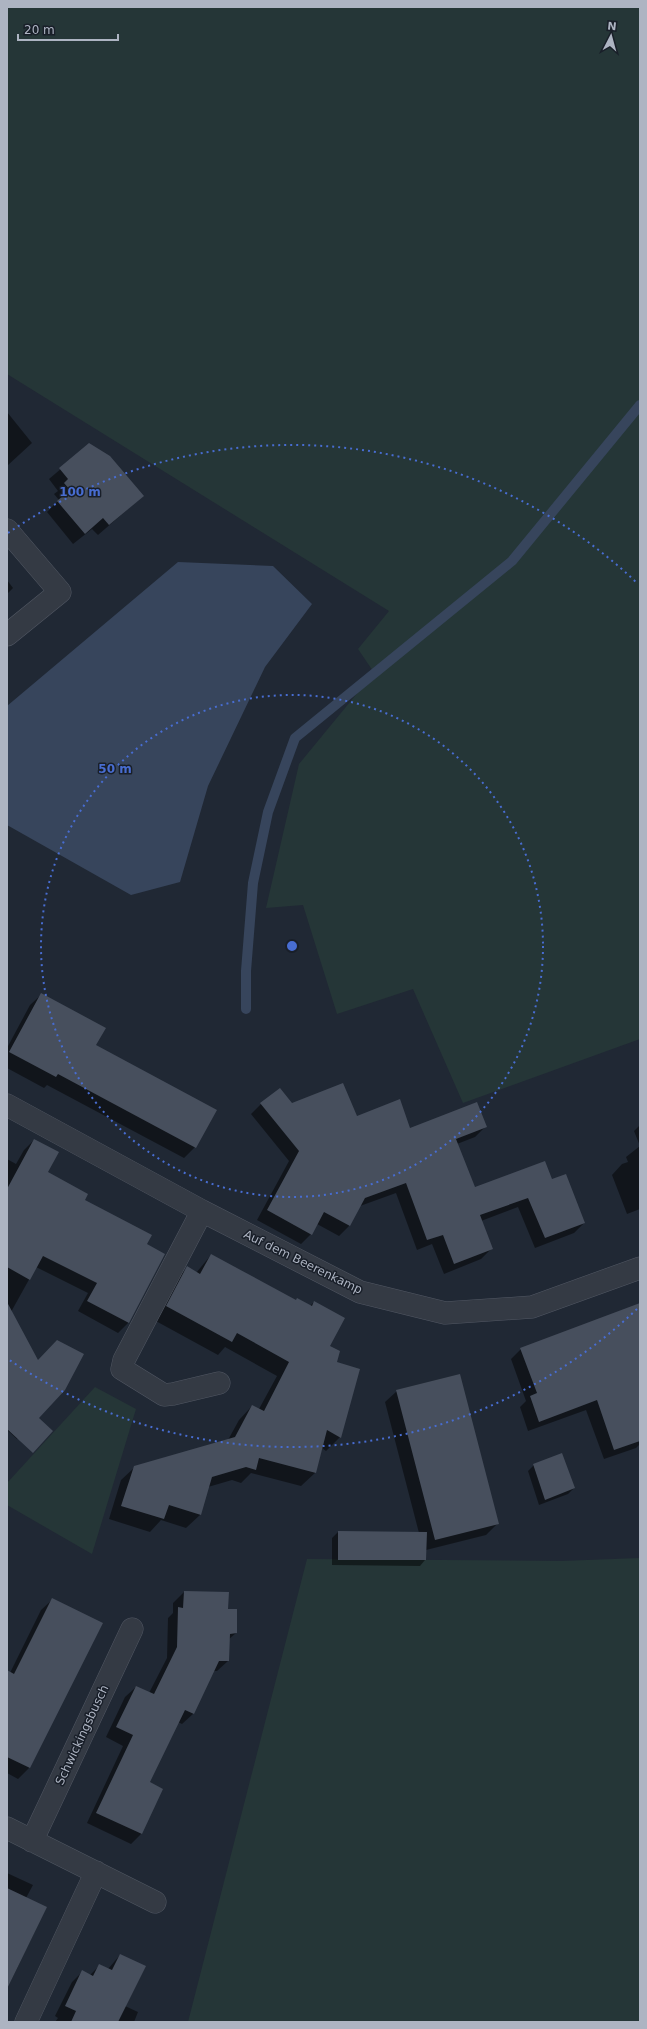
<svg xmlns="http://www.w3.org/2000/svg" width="647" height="2029" font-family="'DejaVu Sans',sans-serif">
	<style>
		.green { fill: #253637 }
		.water { fill: #37455c }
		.shadow { fill: #0007 }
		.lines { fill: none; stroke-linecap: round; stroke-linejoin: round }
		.stream { stroke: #37455c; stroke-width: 10 }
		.building { fill: #474f5d }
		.minor-casing { stroke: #515763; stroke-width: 23 }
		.minor { stroke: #343a44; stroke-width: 22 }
		.ring { fill: none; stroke: #486dd1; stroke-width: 2; stroke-dasharray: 2 4 }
		.labels { text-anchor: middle; stroke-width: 3; stroke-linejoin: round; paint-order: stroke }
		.street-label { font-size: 12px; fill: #adb4c2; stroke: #191f29 }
		.centre { fill: #486dd1; stroke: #191f29; stroke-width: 2 }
		.ring-label { font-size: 12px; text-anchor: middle; font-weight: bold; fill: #486dd1; stroke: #191f29; stroke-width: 3; stroke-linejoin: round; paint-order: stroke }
	</style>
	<rect width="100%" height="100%" fill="#202834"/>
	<path class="green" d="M 7,7 L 640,7 L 640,1039 L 463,1103 L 413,989 L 337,1014 L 303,905 L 266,908 L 299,764 L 359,691 L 377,677 L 358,649 L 389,611 L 7,374 Z
		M 95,1387 L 136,1409 L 92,1554 L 7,1505 L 7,1483 Z
		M 640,1558 L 640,2022 L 188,2022 L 307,1559 L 561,1561 Z"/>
	<path class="water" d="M 178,562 L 273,566 L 312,604 L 265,667 L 208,786 L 180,882 L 131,895 L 7,825 L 7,706 Z"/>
	<path class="shadow" d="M 7,412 L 32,443 L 7,466 Z
		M 89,445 L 143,496 L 98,535 L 92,529 L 73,544 L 47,512 L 59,500 L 54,494 L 58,491 L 49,479 Z
		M 7,580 L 13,588 L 7,594 Z
		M 42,994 L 195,1147 L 184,1158 L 47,1085 L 44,1088 L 7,1068 L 7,1048 L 30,1005 Z
		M 261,1104 L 292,1104 L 410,1129 L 485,1127 L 475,1137 L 457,1144 L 474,1189 L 552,1180 L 584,1223 L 574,1233 L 535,1248 L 518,1207 L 481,1221 L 491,1249 L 481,1259 L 444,1274 L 432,1244 L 417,1250 L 396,1193 L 360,1206 L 349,1226 L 339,1236 L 317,1224 L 311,1234 L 301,1244 L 257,1220 L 289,1161 L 251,1114 Z
		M 640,1125 L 640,1209 L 627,1214 L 612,1175 L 622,1164 L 628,1162 L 626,1157 L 640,1146 L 634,1131 Z
		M 34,1140 L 46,1173 L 146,1244 L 164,1254 L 128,1323 L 118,1333 L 78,1311 L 88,1293 L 36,1267 L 11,1312 L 27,1429 L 17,1439 L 7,1430 L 7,1159 L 16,1164 L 24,1150 Z
		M 211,1255 L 295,1301 L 310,1306 L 314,1302 L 335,1363 L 359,1370 L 340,1437 L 326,1451 L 322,1448 L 315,1473 L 301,1486 L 251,1473 L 241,1483 L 232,1480 L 208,1487 L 200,1515 L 186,1528 L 161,1520 L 150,1532 L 109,1519 L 121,1480 L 135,1467 L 228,1440 L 239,1420 L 252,1406 L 259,1409 L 277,1376 L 225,1347 L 218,1355 L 154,1320 L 174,1281 L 187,1268 L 196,1273 Z
		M 640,1304 L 640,1444 L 636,1448 L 604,1459 L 586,1410 L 528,1431 L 520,1407 L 526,1401 L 511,1359 L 521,1349 Z
		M 397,1391 L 498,1523 L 486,1535 L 426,1550 L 425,1560 L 420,1566 L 332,1565 L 332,1538 L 338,1532 L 419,1533 L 385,1402 Z
		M 534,1465 L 574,1488 L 568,1494 L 539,1505 L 528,1471 Z
		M 184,1592 L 228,1593 L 227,1609 L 236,1633 L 228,1640 L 228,1661 L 217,1671 L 213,1671 L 193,1714 L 182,1724 L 178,1722 L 148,1783 L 162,1789 L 141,1834 L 131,1844 L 87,1823 L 123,1746 L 106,1737 L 125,1697 L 136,1687 L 149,1693 L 167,1658 L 168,1618 L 173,1613 L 173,1603 Z
		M 53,1599 L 29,1768 L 18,1779 L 7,1773 L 7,1679 L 41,1610 Z
		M 7,1873 L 33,1885 L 26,1898 L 46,1908 L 7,1989 Z
		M 120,1955 L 125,2006 L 138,2012 L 134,2022 L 55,2022 L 58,2018 L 55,2016 L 72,1982 L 82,1972 L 90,1975 L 100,1965 L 108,1969 Z"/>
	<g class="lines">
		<path class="stream" d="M 246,1009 L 246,971 L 253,883 L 268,812 L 295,738 L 512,561 L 640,405"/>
	</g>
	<path class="building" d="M 89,443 L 110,456 L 144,496 L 109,525 L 103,518 L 85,534 L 57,501 L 70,490 L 64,483 L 68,479 L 59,468 Z
		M 41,993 L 106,1028 L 96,1045 L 217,1110 L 196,1148 L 58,1074 L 56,1077 L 9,1052 Z
		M 343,1083 L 357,1116 L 400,1099 L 410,1128 L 477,1102 L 487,1127 L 456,1139 L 475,1187 L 545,1161 L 552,1179 L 566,1174 L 585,1223 L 545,1238 L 528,1198 L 480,1215 L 493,1249 L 454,1264 L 443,1235 L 427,1240 L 406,1183 L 365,1198 L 350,1226 L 324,1212 L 312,1235 L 267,1210 L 299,1151 L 260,1103 L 280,1088 L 292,1103 Z
		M 34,1139 L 59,1152 L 48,1172 L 88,1194 L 85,1200 L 152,1235 L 147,1244 L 165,1254 L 129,1323 L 87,1301 L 97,1283 L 43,1256 L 30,1280 L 7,1267 L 7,1189 Z
		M 211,1254 L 296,1300 L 297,1298 L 312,1306 L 314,1301 L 345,1318 L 330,1346 L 340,1351 L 337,1362 L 360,1369 L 341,1438 L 327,1430 L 316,1473 L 259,1458 L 256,1470 L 246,1467 L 212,1477 L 201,1515 L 169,1505 L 164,1519 L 121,1506 L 134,1466 L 235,1437 L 252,1405 L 264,1411 L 289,1362 L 237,1333 L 232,1342 L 166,1306 L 187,1266 L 200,1274 Z
		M 7,1302 L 38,1360 L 57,1340 L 84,1354 L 65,1390 L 39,1418 L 53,1431 L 33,1453 L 7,1429 Z
		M 640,1303 L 640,1441 L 614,1450 L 597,1400 L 539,1422 L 530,1396 L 537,1393 L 520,1348 Z
		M 460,1374 L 499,1524 L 435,1540 L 396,1390 Z
		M 562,1453 L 575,1488 L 545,1500 L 533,1464 Z
		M 338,1531 L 427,1532 L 426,1560 L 338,1560 Z
		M 184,1591 L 229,1592 L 228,1609 L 237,1609 L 237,1633 L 230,1634 L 229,1661 L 219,1661 L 194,1714 L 185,1710 L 150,1782 L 163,1789 L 142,1834 L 96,1813 L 133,1735 L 116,1727 L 136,1686 L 154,1694 L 177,1647 L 178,1607 L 183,1608 Z
		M 52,1598 L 103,1623 L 30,1768 L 7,1757 L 7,1670 L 14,1674 Z
		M 7,1888 L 47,1907 L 7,1989 Z
		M 120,1954 L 146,1966 L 118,2022 L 71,2022 L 76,2011 L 65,2006 L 82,1970 L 93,1976 L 99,1964 L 112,1970 Z"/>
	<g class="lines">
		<g class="minor-casing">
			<path id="minor" d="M 7,530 L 60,592 L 7,635
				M 7,1105 L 202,1211 L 360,1292 L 445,1313 L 532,1307 L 640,1268
				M 202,1211 L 124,1360 L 122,1369 L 164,1395 L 173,1394 L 219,1383
				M 7,1828 L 155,1902
				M 32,1841 L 132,1629
				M 26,2022 L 96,1872"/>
		</g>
		<use href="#minor" class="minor"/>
	</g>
	<g class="ring">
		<circle cx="292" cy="946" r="251"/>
		<path d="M637 1309A501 501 0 0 1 8 1359M8 533A501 501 0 0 1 637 583"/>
	</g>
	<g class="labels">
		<g class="street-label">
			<text transform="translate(303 1262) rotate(26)" y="4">Auf dem Beerenkamp</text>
			<text transform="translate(82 1735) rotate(-65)" y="4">Schwickingsbusch</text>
		</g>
	</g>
	<circle cx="292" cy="946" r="6" class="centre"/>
	<g class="ring-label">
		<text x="80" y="496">100 m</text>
		<text x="115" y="773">50 m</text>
	</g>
	<rect width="647" height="2029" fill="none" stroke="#adb4c2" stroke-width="16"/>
	<g transform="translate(611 36) rotate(6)" stroke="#191f29" stroke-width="3" paint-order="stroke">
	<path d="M0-3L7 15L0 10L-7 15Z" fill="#adb4c2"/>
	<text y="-6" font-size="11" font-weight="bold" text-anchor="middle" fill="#adb4c2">N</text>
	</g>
	<path d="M18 34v6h100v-6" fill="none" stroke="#adb4c2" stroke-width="2"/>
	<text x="24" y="34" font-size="12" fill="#adb4c2" stroke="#191f29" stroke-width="3" paint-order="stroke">20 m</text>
</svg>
